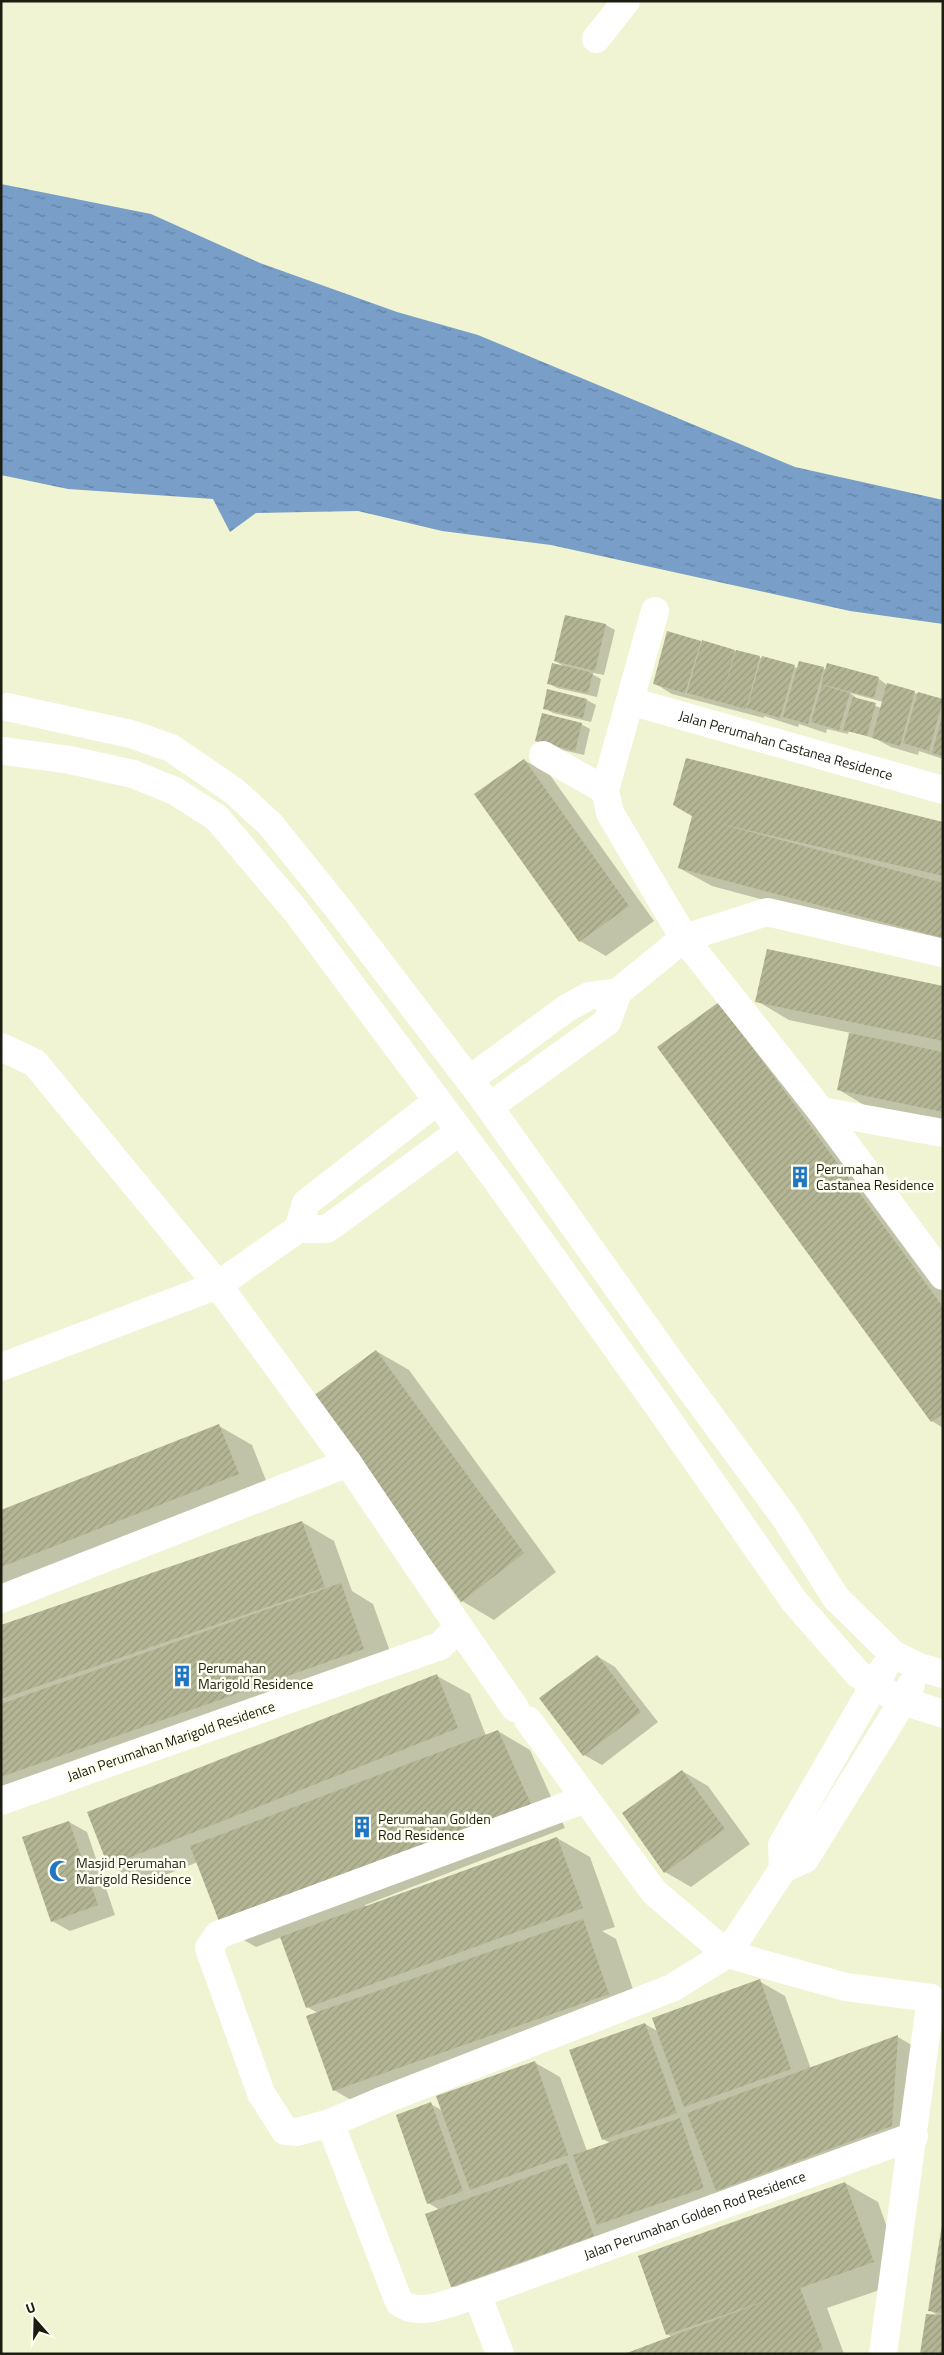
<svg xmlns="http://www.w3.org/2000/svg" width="944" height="2355" font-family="'Titillium Web',sans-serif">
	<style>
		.water { fill: url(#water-ripples) }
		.shadow { fill: #0003; fill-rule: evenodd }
		.building { fill: url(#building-hatch) }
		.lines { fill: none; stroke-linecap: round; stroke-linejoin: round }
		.minor { stroke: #fff; stroke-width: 28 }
		.labels { text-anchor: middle; stroke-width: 5; stroke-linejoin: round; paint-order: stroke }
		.street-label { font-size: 14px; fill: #1c1d10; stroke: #fefff1 }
		.poi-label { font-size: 14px; fill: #1c1d10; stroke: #fefff1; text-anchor: start }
	</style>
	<defs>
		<pattern id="water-ripples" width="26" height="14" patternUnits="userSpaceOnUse" patternTransform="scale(1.25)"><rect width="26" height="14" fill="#799fc9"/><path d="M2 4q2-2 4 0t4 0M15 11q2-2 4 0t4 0" fill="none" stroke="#6281a2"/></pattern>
		<pattern id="building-hatch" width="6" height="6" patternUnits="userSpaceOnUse" patternTransform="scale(1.25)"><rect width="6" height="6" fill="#b3b595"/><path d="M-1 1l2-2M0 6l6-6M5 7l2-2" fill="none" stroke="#999b7f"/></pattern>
	</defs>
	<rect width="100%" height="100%" fill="#f1f4d2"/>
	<path class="water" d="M 1,184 L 151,214 L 260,263 L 397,312 L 478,335 L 795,467 L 943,500 L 943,624 L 850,611 L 551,545 L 442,531 L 358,511 L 256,513 L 230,532 L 213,499 L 68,489 L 1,475 Z"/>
	<path class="shadow" d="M 566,616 L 606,625 L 615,630 L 604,675 L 588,672 L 601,679 L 597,697 L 557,688 L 548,683 L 567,668 L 555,661 Z
		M 700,642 L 798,668 L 823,669 L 879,679 L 887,685 L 943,701 L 943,759 L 919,751 L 918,755 L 891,747 L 876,739 L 849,731 L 848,734 L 827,729 L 826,733 L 799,724 L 798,727 L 764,716 L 764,718 L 672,694 L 654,683 ZM 850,693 L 883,702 L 881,708 L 858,699 Z
		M 587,700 L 596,705 L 591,722 L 553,713 L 544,708 Z
		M 581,724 L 590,729 L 584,755 L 545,746 L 536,741 Z
		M 524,760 L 550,775 L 654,921 L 606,956 L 580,941 Z
		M 694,816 L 943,824 L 943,948 L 712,886 L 679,868 Z
		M 943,987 L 943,1123 L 871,1109 L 839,1090 L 851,1033 L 789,1020 L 757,1001 Z
		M 719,1003 L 943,1283 L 943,1428 L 932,1421 L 659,1047 Z
		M 376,1351 L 409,1370 L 556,1572 L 494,1620 L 462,1601 Z
		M 219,1426 L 252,1445 L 271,1493 L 1,1598 L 1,1511 Z
		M 302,1522 L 334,1541 L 352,1591 L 373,1604 L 396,1668 L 1,1794 L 1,1627 Z
		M 597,1656 L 615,1667 L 658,1722 L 602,1765 L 584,1755 Z
		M 437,1676 L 470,1694 L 486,1736 L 498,1731 L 530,1750 L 565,1828 L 365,1905 L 366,1907 L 557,1838 L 590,1857 L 615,1927 L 602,1931 L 616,1939 L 641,2013 L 366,2109 L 334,2090 L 318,2013 L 307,2007 L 282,1937 L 256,1947 L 223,1928 L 198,1862 L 142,1884 L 109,1865 Z
		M 682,1771 L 708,1786 L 750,1844 L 691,1887 L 665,1872 Z
		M 69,1822 L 87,1832 L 115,1915 L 70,1931 L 52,1921 Z
		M 759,1981 L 785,1996 L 811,2069 L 898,2037 L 930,2056 L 924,2144 L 478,2301 L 452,2286 L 440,2210 L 428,2203 L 431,2104 L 443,2111 L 534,2062 L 560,2077 L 587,2151 L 610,2143 L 603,2139 L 645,2024 L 659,2032 Z
		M 845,2183 L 878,2202 L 906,2281 L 827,2308 L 844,2354 L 627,2354 L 672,2337 L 667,2334 Z
		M 943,2227 L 943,2354 L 939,2316 L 929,2310 Z"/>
	<path class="building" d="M 565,615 L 606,624 L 595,671 L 554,661 Z
		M 667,631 L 701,641 L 685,693 L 653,684 Z
		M 702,640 L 735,650 L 721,702 L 687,693 Z
		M 736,650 L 760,656 L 746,709 L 721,702 Z
		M 762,656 L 795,665 L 780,718 L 747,708 Z
		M 799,661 L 824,667 L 808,724 L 783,717 Z
		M 552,663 L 593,673 L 588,693 L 547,684 Z
		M 827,663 L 879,677 L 874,698 L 821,684 Z
		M 887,683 L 915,691 L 900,746 L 872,738 Z
		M 822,685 L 850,693 L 839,730 L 811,722 Z
		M 547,689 L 587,699 L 583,718 L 543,709 Z
		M 918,692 L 943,699 L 929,751 L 903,743 Z
		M 853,697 L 876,703 L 867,736 L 843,730 Z
		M 542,713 L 582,723 L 575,751 L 535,741 Z
		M 942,717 L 943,717 L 943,756 L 932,753 Z
		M 686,758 L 943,822 L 943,876 L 713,822 L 943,883 L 943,938 L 678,868 L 692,816 L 673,805 Z
		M 524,759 L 629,906 L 579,942 L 474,794 Z
		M 767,949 L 943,986 L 943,1041 L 755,1002 Z
		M 719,1002 L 943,1307 L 943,1414 L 931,1422 L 657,1047 Z
		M 849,1033 L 943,1052 L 943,1112 L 837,1090 Z
		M 376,1350 L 524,1553 L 461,1602 L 312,1397 Z
		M 219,1424 L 239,1474 L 1,1567 L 1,1510 Z
		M 302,1521 L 325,1587 L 1,1699 L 1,1625 Z
		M 341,1583 L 364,1649 L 1,1777 L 1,1704 Z
		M 597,1655 L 641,1712 L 583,1756 L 539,1698 Z
		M 437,1674 L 458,1728 L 108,1866 L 87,1812 Z
		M 498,1730 L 533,1809 L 222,1929 L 190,1846 Z
		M 682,1770 L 725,1829 L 664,1873 L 622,1813 Z
		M 69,1821 L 98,1905 L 51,1922 L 22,1837 Z
		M 557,1837 L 583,1908 L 306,2008 L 280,1937 Z
		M 583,1919 L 609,1994 L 333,2091 L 306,2016 Z
		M 760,1979 L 791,2069 L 684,2107 L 652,2018 Z
		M 645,2023 L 677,2113 L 602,2140 L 569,2050 Z
		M 898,2035 L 892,2126 L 716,2191 L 687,2113 Z
		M 535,2061 L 568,2155 L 470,2190 L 436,2096 Z
		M 431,2102 L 463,2191 L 427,2204 L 396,2115 Z
		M 680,2118 L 704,2188 L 597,2225 L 573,2155 Z
		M 567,2163 L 594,2236 L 451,2287 L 425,2214 Z
		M 845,2182 L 874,2262 L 800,2288 L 823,2349 L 811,2354 L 624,2354 L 765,2301 L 666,2335 L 638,2256 Z
		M 942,2225 L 943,2226 L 943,2313 L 928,2311 Z
		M 926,2314 L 943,2315 L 943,2354 L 920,2354 Z"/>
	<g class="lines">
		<g class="minor">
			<path d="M 596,39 L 626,1"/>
			<path d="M 655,611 L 605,790 L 610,813 L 684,938 L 821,1111 L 943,1133"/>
			<path id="s1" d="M 630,701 L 943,790"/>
			<path d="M 7,707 L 131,734 L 171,748 L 234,791 L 270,824 L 337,907 L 480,1094 L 672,1364 L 786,1519 L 836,1598 L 893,1654 L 919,1667 L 943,1674"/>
			<path d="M 4,751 L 70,760 L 133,774 L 175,791 L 217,818 L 296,911 L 495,1178 L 659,1407 L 794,1601 L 858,1674 L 897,1699 L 943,1714"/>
			<path d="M 543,755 L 605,790"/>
			<path d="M 618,992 L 684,938 L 767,912 L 943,953"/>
			<path d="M 1,1047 L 35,1063 L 218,1285 L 348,1463 L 459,1627 L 440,1646 L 1,1801"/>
			<path d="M 469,1080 L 567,1008 L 589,996 L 618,992 L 607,1022 L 489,1107"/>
			<path d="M 436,1102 L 306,1203 L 298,1229 L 327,1229 L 459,1132"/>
			<path d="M 821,1111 L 943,1276"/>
			<path d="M 1,1367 L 218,1285 L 298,1229"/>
			<path d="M 1,1599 L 348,1463"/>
			<path d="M 459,1627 L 515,1708"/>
			<path d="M 884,1668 L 782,1845 L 783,1869 L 805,1859 L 903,1701 L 911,1685"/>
			<path d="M 528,1720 L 654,1892 L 727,1954 L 846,1987 L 931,1998 L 883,2354"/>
			<path d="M 585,1799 L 218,1935 L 209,1948 L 261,2093 L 285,2131 L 297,2132 L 330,2123 L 384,2100 L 672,1988 L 727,1954 L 783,1869"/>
			<path id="s2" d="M 330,2123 L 399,2302 C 419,2319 454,2301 477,2294 L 914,2136"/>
			<path d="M 477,2294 L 500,2354"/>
		</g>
	</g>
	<defs>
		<g id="building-bare" transform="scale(1.725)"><path d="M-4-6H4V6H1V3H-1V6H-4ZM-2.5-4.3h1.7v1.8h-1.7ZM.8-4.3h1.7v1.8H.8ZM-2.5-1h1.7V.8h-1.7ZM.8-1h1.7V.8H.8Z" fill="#1f76c3" stroke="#fefff1" stroke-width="2.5" paint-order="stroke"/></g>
		<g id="mosque-bare" transform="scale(1.725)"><path d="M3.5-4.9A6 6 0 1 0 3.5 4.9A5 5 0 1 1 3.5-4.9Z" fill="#1f76c3" stroke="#fefff1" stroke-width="2.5" paint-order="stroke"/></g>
	</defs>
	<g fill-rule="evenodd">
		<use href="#building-bare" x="800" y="1177"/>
		<use href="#building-bare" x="182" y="1676"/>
		<use href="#building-bare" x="362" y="1827"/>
		<use href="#mosque-bare" x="60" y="1871"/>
	</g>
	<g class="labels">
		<g class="street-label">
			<text dy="5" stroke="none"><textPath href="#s1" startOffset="162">Jalan Perumahan Castanea Residence</textPath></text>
			<text transform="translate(171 1741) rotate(-19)" y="5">Jalan Perumahan Marigold Residence</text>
			<text dy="5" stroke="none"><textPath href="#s2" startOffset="505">Jalan Perumahan Golden Rod Residence</textPath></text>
		</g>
		<g class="poi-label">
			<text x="816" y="1174">Perumahan<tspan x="816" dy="16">Castanea Residence</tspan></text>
			<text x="198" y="1673">Perumahan<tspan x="198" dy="16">Marigold Residence</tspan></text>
			<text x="378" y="1824">Perumahan Golden<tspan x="378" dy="16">Rod Residence</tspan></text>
			<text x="76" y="1868">Masjid Perumahan<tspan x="76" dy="16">Marigold Residence</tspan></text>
		</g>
	</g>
	<rect width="944" height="2355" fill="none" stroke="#1c1d10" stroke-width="5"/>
	<g transform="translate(35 2320) rotate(340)" stroke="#fefff1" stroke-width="4" paint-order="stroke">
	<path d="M0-4L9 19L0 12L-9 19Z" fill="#1c1d10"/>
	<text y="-8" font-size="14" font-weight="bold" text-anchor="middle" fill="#1c1d10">U</text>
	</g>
</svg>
